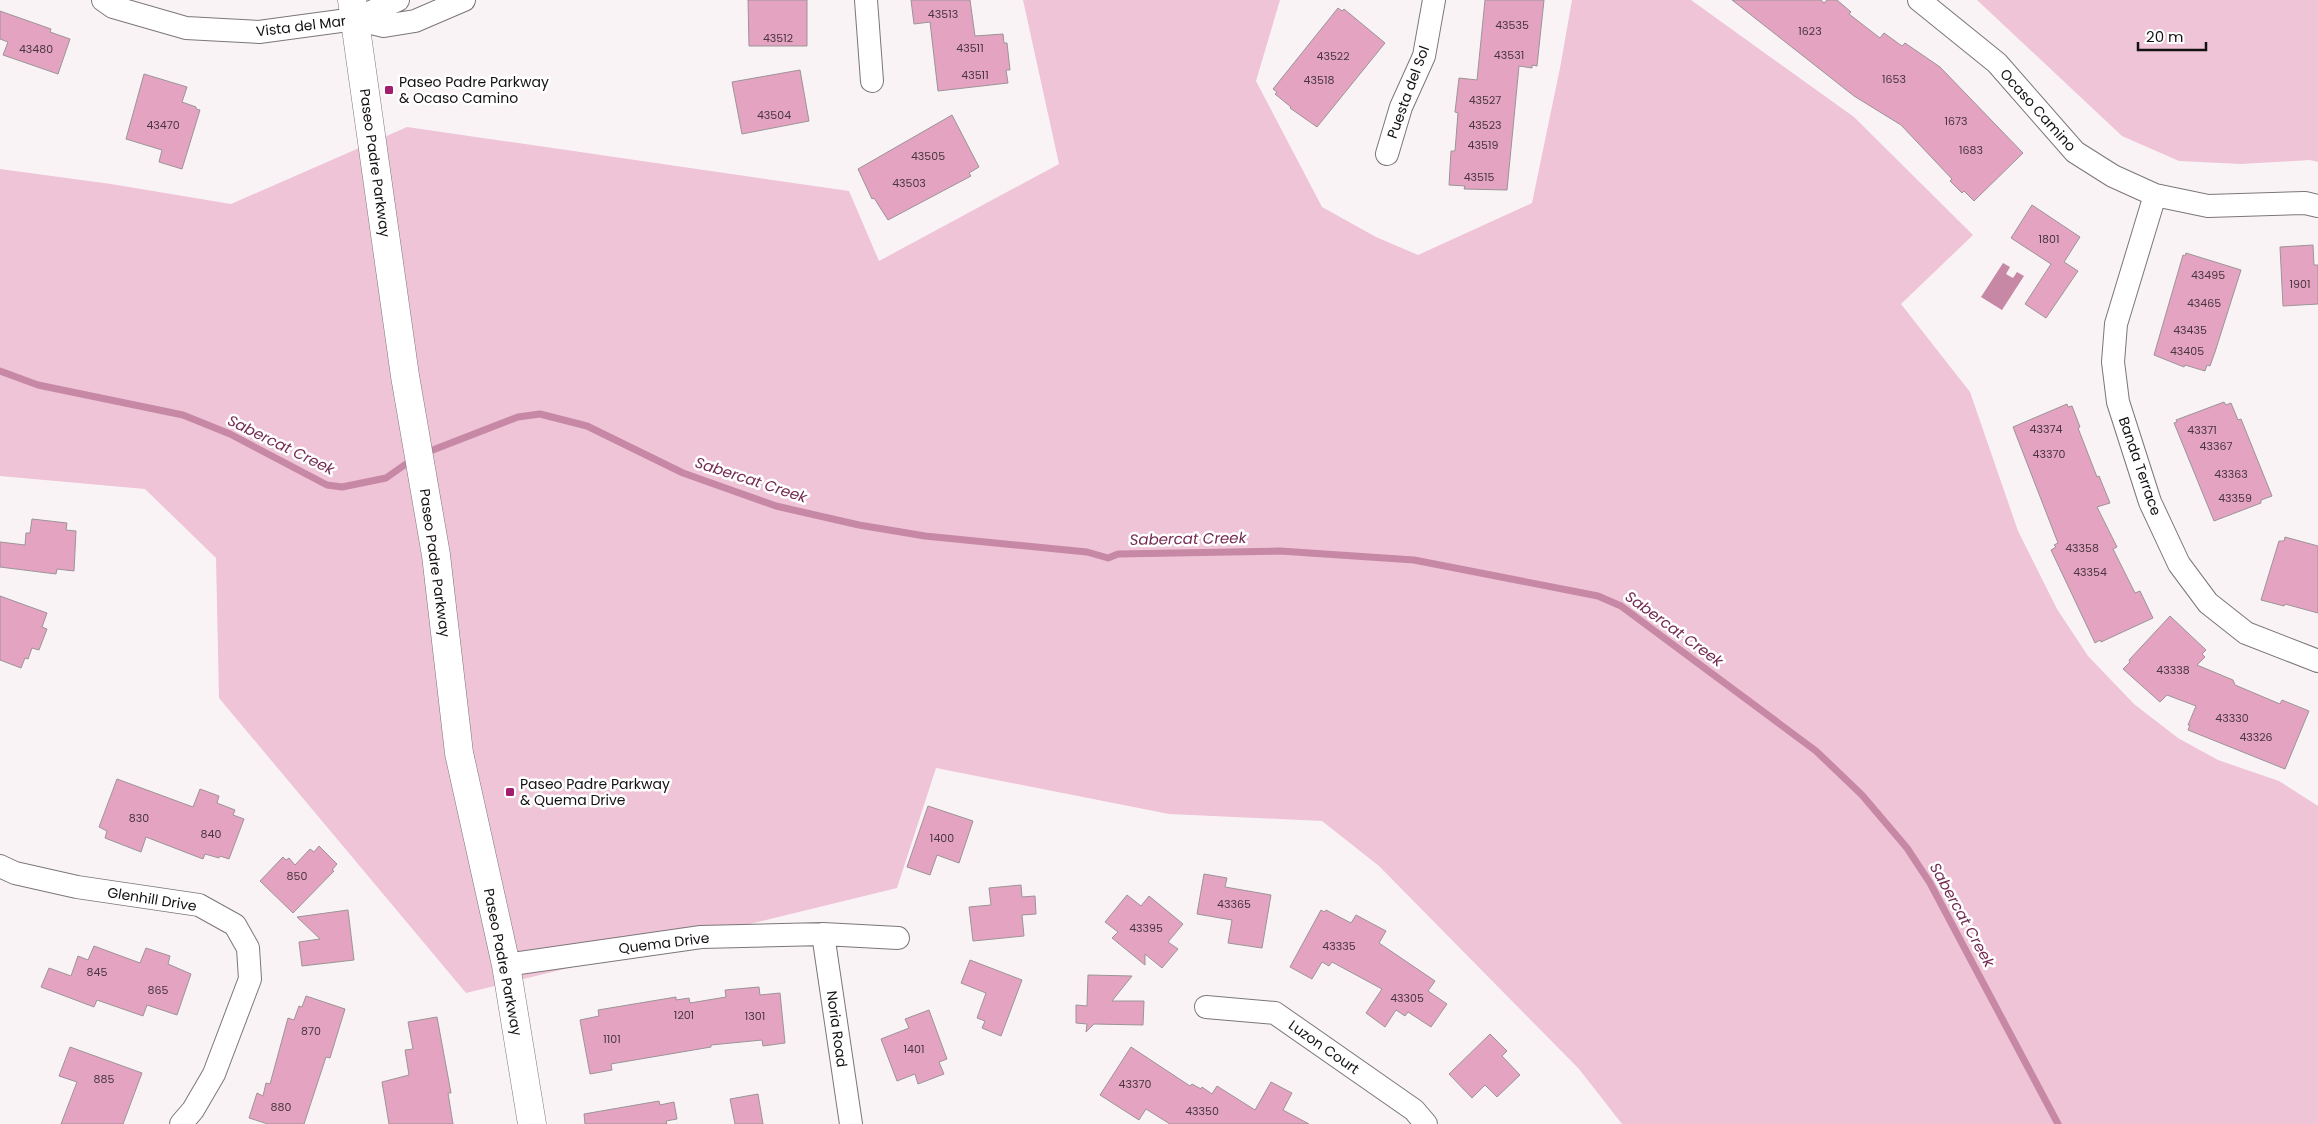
<svg xmlns="http://www.w3.org/2000/svg" width="2318" height="1124" font-family="Poppins,sans-serif">
	<style>
		.green { fill: #eec4d6 }
		.water { fill: #c688a5 }
		.lines { fill: none; stroke-linecap: round; stroke-linejoin: round }
		.stream { stroke: #c688a5; stroke-width: 7 }
		.building { fill: #e4a4c1; stroke: #9b9497 }
		.minor-casing { stroke: #7c7678; stroke-width: 24 }
		.secondary-casing { stroke: #7c7678; stroke-width: 29 }
		.minor { stroke: #fff; stroke-width: 22 }
		.secondary { stroke: #fff; stroke-width: 28 }
		.poi-dot { fill: #a21e6c; stroke: #fff; stroke-width: 2 }
		.labels { text-anchor: middle; stroke-width: 5; stroke-linejoin: round; paint-order: stroke }
		.number-label { font-size: 11px; fill: #48363e }
		.street-label { font-size: 14px; fill: #141112; stroke: #fff }
		.poi-label { font-size: 14px; fill: #141112; stroke: #fff; text-anchor: start }
		.water-label { font-size: 15px; font-style: italic; fill: #742a52; stroke: #fff }
	</style>
	<rect width="100%" height="100%" fill="#faf3f6"/>
	<path class="green" d="M 1023,0 L 1280,0 L 1256,81 L 1322,207 L 1376,237 L 1418,255 L 1532,203 L 1560,68 L 1572,0 L 1691,0 L 1854,117 L 1973,235 L 1901,304 L 1970,392 L 2018,531 L 2057,609 L 2088,656 L 2134,704 L 2178,738 L 2218,760 L 2279,781 L 2318,806 L 2318,1124 L 1622,1124 L 1579,1069 L 1379,866 L 1322,821 L 1169,814 L 936,768 L 897,888 L 466,993 L 219,698 L 216,558 L 145,489 L 0,476 L 0,169 L 111,184 L 231,204 L 407,127 L 849,191 L 879,261 L 1059,164 Z
		M 1977,0 L 2318,0 L 2318,162 L 2310,160 L 2241,164 L 2179,161 L 2122,136 Z"/>
	<path class="water" d="M 2003,263 L 2010,267 L 2006,274 L 2013,278 L 2017,272 L 2024,276 L 2002,310 L 1981,297 Z"/>
	<g class="lines">
		<path class="stream" d="M 0,371 L 38,385 L 183,415 L 230,434 L 327,485 L 342,487 L 386,478 L 413,459
			M 425,453 L 518,417 L 540,414 L 587,426 L 683,473 L 776,506 L 859,525 L 925,536 L 1087,552 L 1108,558 L 1118,554 L 1280,551 L 1414,560 L 1598,596 L 1621,606 L 1816,751 L 1862,795 L 1907,848 L 1930,883 L 2058,1124"/>
	</g>
	<path class="building" d="M 748,0 L 807,0 L 807,46 L 749,46 Z
		M 911,0 L 970,0 L 975,36 L 1003,34 L 1004,43 L 1007,43 L 1010,70 L 1006,70 L 1008,83 L 938,91 L 930,22 L 914,24 Z
		M 1485,0 L 1544,0 L 1537,66 L 1532,65 L 1532,68 L 1519,66 L 1507,190 L 1464,189 L 1465,186 L 1449,185 L 1451,151 L 1455,151 L 1458,113 L 1455,112 L 1459,78 L 1477,80 Z
		M 1732,0 L 1821,0 L 1824,3 L 1827,0 L 1837,0 L 1851,12 L 1849,14 L 1880,38 L 1884,33 L 1902,46 L 1905,43 L 1940,67 L 2023,153 L 1974,201 L 1964,191 L 1962,193 L 1950,181 L 1952,179 L 1901,125 L 1854,96 Z
		M 1338,8 L 1342,11 L 1344,9 L 1385,43 L 1317,127 L 1290,108 L 1291,107 L 1275,94 L 1277,92 L 1273,89 Z
		M 0,11 L 51,29 L 50,32 L 70,39 L 58,74 L 3,55 L 8,42 L 0,39 Z
		M 800,70 L 809,121 L 742,134 L 732,82 Z
		M 144,74 L 187,87 L 182,102 L 196,107 L 196,109 L 200,110 L 182,169 L 159,162 L 162,150 L 126,139 Z
		M 952,115 L 979,167 L 969,173 L 971,176 L 888,220 L 874,198 L 872,199 L 858,169 Z
		M 2032,205 L 2080,237 L 2064,262 L 2078,271 L 2046,318 L 2025,304 L 2051,264 L 2011,238 Z
		M 2313,245 L 2314,265 L 2318,265 L 2318,304 L 2283,306 L 2280,247 Z
		M 2186,253 L 2241,270 L 2215,352 L 2210,366 L 2207,365 L 2205,371 L 2185,365 L 2184,367 L 2154,355 L 2183,255 L 2185,256 Z
		M 2224,402 L 2226,405 L 2231,403 L 2238,420 L 2241,419 L 2272,496 L 2261,500 L 2261,503 L 2214,521 L 2174,423 L 2177,422 L 2176,420 Z
		M 2067,404 L 2068,407 L 2072,406 L 2080,427 L 2078,428 L 2097,477 L 2099,476 L 2110,503 L 2097,507 L 2117,547 L 2113,549 L 2135,593 L 2140,591 L 2153,618 L 2101,642 L 2100,640 L 2095,643 L 2051,550 L 2056,547 L 2054,545 L 2058,543 L 2013,427 Z
		M 32,519 L 67,523 L 66,530 L 76,531 L 74,571 L 57,569 L 56,574 L 0,567 L 0,542 L 25,545 L 26,533 L 30,533 Z
		M 2285,537 L 2318,546 L 2318,613 L 2285,604 L 2284,606 L 2261,600 L 2279,541 L 2284,541 Z
		M 0,596 L 47,613 L 42,627 L 47,629 L 39,650 L 32,648 L 28,659 L 25,658 L 21,668 L 0,660 Z
		M 2170,616 L 2206,650 L 2202,654 L 2205,657 L 2197,665 L 2233,680 L 2235,685 L 2280,704 L 2282,700 L 2309,711 L 2285,769 L 2188,730 L 2190,725 L 2188,725 L 2196,706 L 2167,695 L 2160,702 L 2123,669 L 2130,662 L 2129,660 Z
		M 117,779 L 193,807 L 200,789 L 219,796 L 217,803 L 235,810 L 233,815 L 244,819 L 229,859 L 220,856 L 219,858 L 205,854 L 203,859 L 146,837 L 141,852 L 105,838 L 107,831 L 99,827 Z
		M 928,806 L 973,821 L 959,863 L 937,855 L 930,875 L 907,867 Z
		M 319,846 L 337,864 L 332,870 L 334,871 L 293,913 L 260,881 L 283,857 L 286,860 L 289,858 L 295,865 L 310,849 L 314,852 Z
		M 1204,874 L 1227,878 L 1225,887 L 1271,895 L 1262,948 L 1228,943 L 1232,920 L 1197,914 Z
		M 1021,885 L 1022,897 L 1035,896 L 1036,914 L 1022,915 L 1024,936 L 973,941 L 969,907 L 991,905 L 989,888 Z
		M 1127,895 L 1141,906 L 1149,896 L 1183,924 L 1168,942 L 1178,949 L 1162,968 L 1145,954 L 1145,965 L 1112,938 L 1118,932 L 1105,922 Z
		M 348,910 L 354,960 L 302,966 L 299,942 L 320,939 L 297,917 Z
		M 1321,910 L 1324,912 L 1326,910 L 1351,923 L 1356,915 L 1386,931 L 1379,943 L 1435,981 L 1428,991 L 1447,1004 L 1431,1027 L 1408,1012 L 1405,1016 L 1396,1010 L 1385,1027 L 1366,1013 L 1382,989 L 1332,962 L 1329,966 L 1322,962 L 1312,979 L 1290,967 Z
		M 94,946 L 140,963 L 146,948 L 170,956 L 168,964 L 191,974 L 177,1015 L 147,1005 L 143,1016 L 97,1000 L 94,1007 L 41,987 L 49,968 L 71,976 L 78,956 L 88,960 Z
		M 970,960 L 1022,980 L 1001,1036 L 982,1028 L 985,1021 L 977,1018 L 986,993 L 961,983 Z
		M 1088,975 L 1132,976 L 1112,1001 L 1144,1001 L 1143,1025 L 1094,1024 L 1086,1032 L 1087,1024 L 1076,1023 L 1076,1005 L 1087,1006 Z
		M 759,987 L 760,995 L 780,993 L 785,1043 L 763,1046 L 762,1040 L 711,1045 L 711,1047 L 611,1064 L 612,1070 L 590,1074 L 580,1020 L 599,1016 L 598,1010 L 676,997 L 676,1000 L 689,998 L 690,1003 L 726,997 L 725,990 Z
		M 306,996 L 345,1009 L 330,1058 L 326,1057 L 304,1124 L 268,1124 L 249,1118 L 257,1093 L 263,1096 L 266,1083 L 270,1084 L 288,1018 L 294,1020 L 299,1006 L 302,1007 Z
		M 929,1010 L 947,1059 L 939,1062 L 944,1074 L 918,1084 L 915,1074 L 897,1081 L 881,1039 L 909,1028 L 905,1019 Z
		M 437,1017 L 451,1093 L 448,1093 L 453,1124 L 389,1124 L 382,1082 L 409,1075 L 405,1050 L 413,1049 L 408,1022 Z
		M 1490,1034 L 1507,1051 L 1502,1056 L 1520,1075 L 1497,1097 L 1485,1085 L 1472,1098 L 1449,1074 Z
		M 70,1047 L 142,1073 L 123,1124 L 61,1124 L 77,1082 L 59,1076 Z
		M 1131,1047 L 1190,1086 L 1192,1084 L 1201,1089 L 1202,1087 L 1212,1094 L 1217,1086 L 1255,1110 L 1271,1082 L 1292,1093 L 1283,1110 L 1309,1124 L 1170,1124 L 1146,1109 L 1139,1120 L 1100,1095 Z
		M 758,1094 L 763,1124 L 735,1124 L 730,1099 Z
		M 659,1101 L 660,1105 L 674,1102 L 677,1119 L 666,1121 L 667,1124 L 585,1124 L 584,1114 Z"/>
	<g class="lines">
		<g class="minor-casing">
			<path id="minor" d="M 103,0 L 113,7 L 186,28 L 259,32 L 355,19 L 398,0
				M 866,0 L 872,81
				M 1919,0 L 1997,63 L 2075,152 L 2113,176 L 2155,195 L 2208,206 L 2305,203 L 2318,206
				M 355,19 L 384,26 L 415,21 L 464,0
				M 1387,154 L 1401,107 L 1424,56 L 1434,0
				M 2155,195 L 2116,324 L 2113,362 L 2118,402 L 2150,502 L 2179,564 L 2208,603 L 2246,633 L 2318,661
				M 0,866 L 15,873 L 77,887 L 199,905 L 235,925 L 248,948 L 250,979 L 214,1074 L 193,1110 L 181,1124
				M 823,934 L 851,1124
				M 506,965 L 701,937 L 823,934 L 898,938
				M 1206,1007 L 1275,1013 L 1414,1110 L 1426,1124"/>
		</g>
		<g class="secondary-casing">
			<path id="secondary" d="M 352,0 L 405,376 L 436,555 L 459,753 L 506,965 L 532,1124"/>
		</g>
		<use href="#minor" class="minor"/>
		<use href="#secondary" class="secondary"/>
	</g>
	<g class="poi-dot">
		<rect x="384" y="85" width="10" height="10" rx="2.5"/>
		<rect x="505" y="787" width="10" height="10" rx="2.5"/>
	</g>
	<g class="labels">
		<g class="number-label">
			<text x="943" y="18">43513</text>
			<text x="1512" y="29">43535</text>
			<text x="1810" y="35">1623</text>
			<text x="778" y="42">43512</text>
			<text x="970" y="52">43511</text>
			<text x="36" y="53">43480</text>
			<text x="1509" y="59">43531</text>
			<text x="1333" y="60">43522</text>
			<text x="975" y="79">43511</text>
			<text x="1894" y="83">1653</text>
			<text x="1319" y="84">43518</text>
			<text x="1485" y="104">43527</text>
			<text x="774" y="119">43504</text>
			<text x="1956" y="125">1673</text>
			<text x="163" y="129">43470</text>
			<text x="1485" y="129">43523</text>
			<text x="1483" y="149">43519</text>
			<text x="1971" y="154">1683</text>
			<text x="928" y="160">43505</text>
			<text x="1479" y="181">43515</text>
			<text x="909" y="187">43503</text>
			<text x="2049" y="243">1801</text>
			<text x="2208" y="279">43495</text>
			<text x="2300" y="288">1901</text>
			<text x="2204" y="307">43465</text>
			<text x="2190" y="334">43435</text>
			<text x="2187" y="355">43405</text>
			<text x="2046" y="433">43374</text>
			<text x="2202" y="434">43371</text>
			<text x="2216" y="450">43367</text>
			<text x="2049" y="458">43370</text>
			<text x="2231" y="478">43363</text>
			<text x="2235" y="502">43359</text>
			<text x="2082" y="552">43358</text>
			<text x="2090" y="576">43354</text>
			<text x="2173" y="674">43338</text>
			<text x="2232" y="722">43330</text>
			<text x="2256" y="741">43326</text>
			<text x="139" y="822">830</text>
			<text x="211" y="838">840</text>
			<text x="942" y="842">1400</text>
			<text x="297" y="880">850</text>
			<text x="1234" y="908">43365</text>
			<text x="1146" y="932">43395</text>
			<text x="1339" y="950">43335</text>
			<text x="97" y="976">845</text>
			<text x="158" y="994">865</text>
			<text x="1407" y="1002">43305</text>
			<text x="684" y="1019">1201</text>
			<text x="755" y="1020">1301</text>
			<text x="311" y="1035">870</text>
			<text x="612" y="1043">1101</text>
			<text x="914" y="1053">1401</text>
			<text x="104" y="1083">885</text>
			<text x="1135" y="1088">43370</text>
			<text x="281" y="1111">880</text>
			<text x="1202" y="1115">43350</text>
		</g>
		<g class="street-label">
			<text transform="translate(301 26) rotate(-7)" y="5">Vista del Mar</text>
			<text transform="translate(1408 92) rotate(-70)" y="5">Puesta del Sol</text>
			<text transform="translate(2038 110) rotate(48)" y="5">Ocaso Camino</text>
			<text transform="translate(375 163) rotate(82)" y="5">Paseo Padre Parkway</text>
			<text transform="translate(2140 466) rotate(71)" y="5">Banda Terrace</text>
			<text transform="translate(435 563) rotate(82)" y="5">Paseo Padre Parkway</text>
			<text transform="translate(152 899) rotate(9)" y="5">Glenhill Drive</text>
			<text transform="translate(664 943) rotate(-7)" y="5">Quema Drive</text>
			<text transform="translate(503 962) rotate(79)" y="5">Paseo Padre Parkway</text>
			<text transform="translate(837 1029) rotate(82)" y="5">Noria Road</text>
			<text transform="translate(1324 1047) rotate(35)" y="5">Luzon Court</text>
		</g>
		<g class="poi-label">
			<text x="399" y="87">Paseo Padre Parkway<tspan x="399" dy="16">&amp; Ocaso Camino</tspan></text>
			<text x="520" y="789">Paseo Padre Parkway<tspan x="520" dy="16">&amp; Quema Drive</tspan></text>
		</g>
		<g class="water-label">
			<text transform="translate(281 445) rotate(26)" y="5">Sabercat Creek</text>
			<text transform="translate(751 480) rotate(18)" y="5">Sabercat Creek</text>
			<text transform="translate(1188 539) rotate(-1)" y="5">Sabercat Creek</text>
			<text transform="translate(1674 629) rotate(36)" y="5">Sabercat Creek</text>
			<text transform="translate(1962 915) rotate(61)" y="5">Sabercat Creek</text>
		</g>
	</g>
	<path d="M2138 42v8h68v-8" fill="none" stroke="#141112" stroke-width="2.5"/>
	<text x="2146" y="42" font-size="15" fill="#141112" stroke="#ffffff" stroke-width="4" paint-order="stroke">20 m</text>
</svg>
